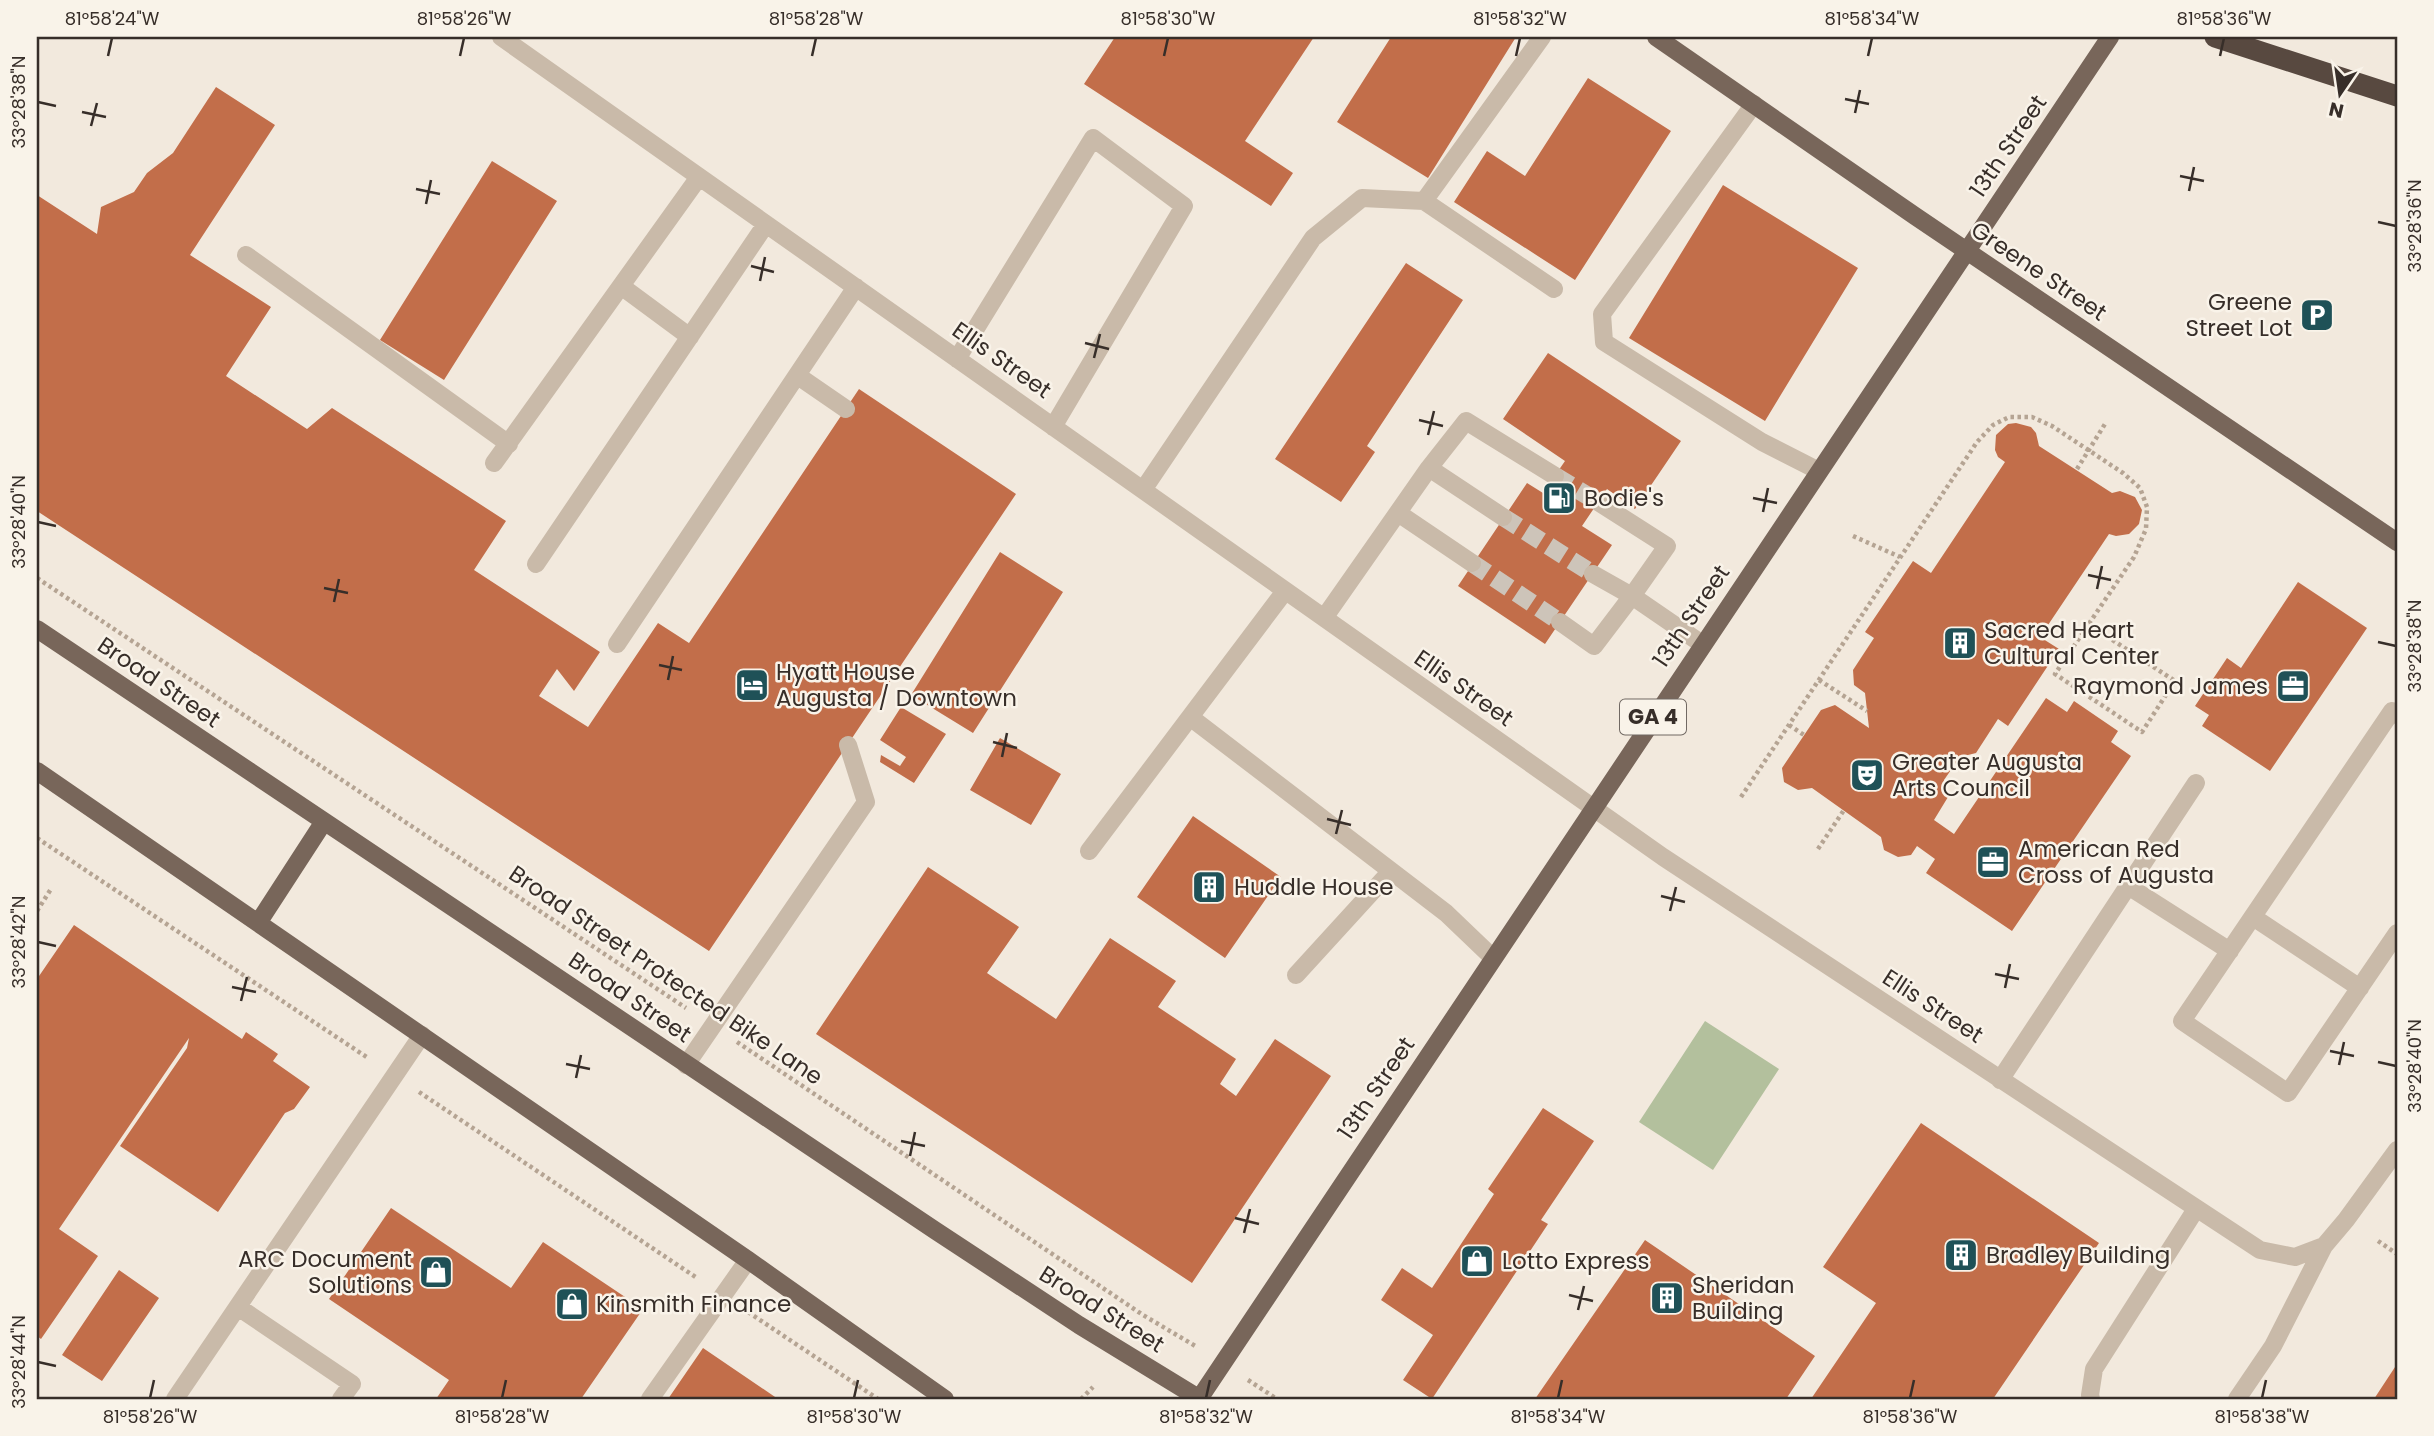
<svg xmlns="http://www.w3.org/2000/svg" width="2434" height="1436" font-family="Poppins,sans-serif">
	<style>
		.green { fill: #b3c09d }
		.building { fill: #c26e4a }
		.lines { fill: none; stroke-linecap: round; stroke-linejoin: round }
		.minor-tunnel { stroke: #cdc4b9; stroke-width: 18; stroke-dasharray: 18 9; stroke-linecap: butt }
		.path { stroke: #b5a493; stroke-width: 4.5; stroke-dasharray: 3.5 3.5; stroke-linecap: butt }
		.minor { stroke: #c9baa9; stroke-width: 18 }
		.major { stroke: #78665a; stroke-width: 18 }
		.highway { stroke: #584940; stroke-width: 21 }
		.ticks { fill: none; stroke: #372e29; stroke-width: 2.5 }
		.labels { text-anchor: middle; stroke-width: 5; stroke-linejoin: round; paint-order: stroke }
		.shield { fill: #f9f3e9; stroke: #716963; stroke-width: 2 }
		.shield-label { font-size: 21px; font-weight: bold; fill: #372e29 }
		.street-label { font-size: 23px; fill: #372e29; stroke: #f9f3e9 }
		.poi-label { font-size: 23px; fill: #372e29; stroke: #f9f3e9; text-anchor: start }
		.neatline { fill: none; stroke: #372e29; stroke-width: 2.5 }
		.ticks-label { font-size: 18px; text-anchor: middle; fill: #372e29 }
	</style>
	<rect width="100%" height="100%" fill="#f2e9dd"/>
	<path class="green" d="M 1705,1021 L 1779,1069 L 1713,1170 L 1639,1122 Z"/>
	<path class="building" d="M 1115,37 L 1314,37 L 1245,141 L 1293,173 L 1271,206 L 1084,84 Z
		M 1391,37 L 1516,37 L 1428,178 L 1337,122 Z
		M 1588,78 L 1671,131 L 1575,280 L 1454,202 L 1487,151 L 1525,176 Z
		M 216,87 L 275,125 L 190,255 L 271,307 L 226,376 L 307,429 L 332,408 L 506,521 L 474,570 L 600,652 L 574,691 L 557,669 L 539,696 L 588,727 L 658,623 L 689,643 L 859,389 L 1016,494 L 709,951 L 37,511 L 37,195 L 97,234 L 101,207 L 134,192 L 147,173 L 173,153 Z
		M 492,161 L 557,201 L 444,380 L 380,340 Z
		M 1723,185 L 1858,268 L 1765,421 L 1629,338 Z
		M 1406,263 L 1463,300 L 1367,446 L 1375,452 L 1341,502 L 1275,459 Z
		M 1548,353 L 1681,441 L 1635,509 L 1607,489 L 1582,526 L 1612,545 L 1545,644 L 1458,586 L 1527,483 L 1543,493 L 1565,461 L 1503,419 Z
		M 2016,423 L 2031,427 L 2036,433 L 2039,446 L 2112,493 L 2120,491 L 2135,497 L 2142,510 L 2139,524 L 2129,534 L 2116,536 L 2109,534 L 2040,637 L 2059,649 L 2008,726 L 1998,719 L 1976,753 L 1960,757 L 1944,780 L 1948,797 L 1934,820 L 1954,834 L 2046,698 L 2067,712 L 2074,701 L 2118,731 L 2111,742 L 2131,756 L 2012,931 L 1926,873 L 1935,859 L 1917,846 L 1911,855 L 1898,857 L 1884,850 L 1881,837 L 1812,788 L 1798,790 L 1784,782 L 1782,768 L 1821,710 L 1835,705 L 1869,728 L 1865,693 L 1854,685 L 1853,670 L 1874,638 L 1865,632 L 1913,561 L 1931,573 L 2005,462 L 1998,457 L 1995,450 L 1996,435 L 2008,424 Z
		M 1000,552 L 1063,592 L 973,733 L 911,695 Z
		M 2298,582 L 2367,628 L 2270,771 L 2202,726 L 2209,715 L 2195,706 L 2227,658 L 2241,668 Z
		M 901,707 L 946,734 L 914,783 L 880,762 L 881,755 L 900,766 L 906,757 L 880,740 Z
		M 1000,738 L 1061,774 L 1031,825 L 970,790 Z
		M 1193,816 L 1281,877 L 1225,958 L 1137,897 Z
		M 928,867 L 1019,927 L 987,973 L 1056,1019 L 1110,938 L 1176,981 L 1158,1007 L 1236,1059 L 1220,1084 L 1236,1096 L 1275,1039 L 1331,1076 L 1192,1283 L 816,1034 Z
		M 74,925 L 242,1039 L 246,1032 L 278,1054 L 273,1061 L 310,1087 L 294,1109 L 285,1113 L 218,1212 L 120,1146 L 187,1048 L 189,1038 L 59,1229 L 98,1256 L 41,1339 L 37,1336 L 37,979 Z
		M 1543,1108 L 1594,1141 L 1541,1220 L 1548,1224 L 1432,1399 L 1403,1380 L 1433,1335 L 1381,1300 L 1402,1268 L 1432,1288 L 1494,1194 L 1488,1189 Z
		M 1921,1123 L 2099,1243 L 1993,1399 L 1811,1399 L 1876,1303 L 1823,1267 Z
		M 391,1208 L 511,1288 L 543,1242 L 643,1309 L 581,1399 L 436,1399 L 449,1380 L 329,1299 Z
		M 1645,1240 L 1815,1356 L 1786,1399 L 1535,1399 Z
		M 119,1270 L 159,1298 L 102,1381 L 62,1355 Z
		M 703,1348 L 778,1399 L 668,1399 Z
		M 2397,1364 L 2397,1399 L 2374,1399 Z"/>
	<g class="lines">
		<path class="minor-tunnel" d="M 1555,476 L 1598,502
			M 1503,517 L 1593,574
			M 1472,563 L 1560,622"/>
		<path class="path" d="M 2077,469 L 2105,424
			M 1853,536 L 1900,557
			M 37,578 L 686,1008
			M 1819,680 L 1867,711
			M 1789,725 L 1804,735
			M 1741,797 L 1977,442 L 1993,425 L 2009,417 L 2032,417 L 2052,426 L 2123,473 L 2140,488 L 2147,507 L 2146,529 L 2134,557 L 2055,674 L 2142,732 L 2175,681 L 2088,624
			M 37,838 L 368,1058
			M 1818,849 L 1844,810
			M 37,911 L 51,889
			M 737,1042 L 1143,1315 L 1197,1347
			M 419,1092 L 697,1278
			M 2378,1241 L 2397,1254
			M 748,1312 L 878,1399
			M 1248,1380 L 1277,1399
			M 1081,1399 L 1093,1387"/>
		<path class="minor" d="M 501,37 L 1663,857 L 2260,1250 L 2295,1257 L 2324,1246 L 2346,1220 L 2397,1150
			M 1754,104 L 1602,314 L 1604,342 L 1762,442 L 1819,471
			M 1424,201 L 1554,289
			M 246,255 L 509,444
			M 621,286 L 690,337
			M 957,359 L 1093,138 L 1184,206 L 1053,427
			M 798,376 L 846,409
			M 494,463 L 699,177
			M 1429,468 L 1503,517
			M 1143,490 L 1313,238 L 1362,198 L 1424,201 L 1542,37
			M 1398,513 L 1472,563
			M 536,564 L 766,224
			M 1593,574 L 1632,596 L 1667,546 L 1598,502
			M 1324,618 L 1429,468 L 1466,421 L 1555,476
			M 1560,622 L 1594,646 L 1632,596 L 1702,644
			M 617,644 L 856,287
			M 2397,715 L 2392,711 L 2182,1021 L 2288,1093 L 2397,933
			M 1190,717 L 1446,913 L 1492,957
			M 1089,851 L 1285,591
			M 2128,886 L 2230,951
			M 2253,917 L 2360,988
			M 1296,975 L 1391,871
			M 686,1065 L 866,802 L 848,745
			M 2000,1080 L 2196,783
			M 238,1307 L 352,1384 L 341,1399
			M 175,1399 L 422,1035
			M 650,1399 L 748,1260
			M 2091,1399 L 2090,1395 L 2094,1369 L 2196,1209
			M 2237,1399 L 2273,1346 L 2324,1246"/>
		<path class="major" d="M 1656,37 L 1915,216 L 2397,542
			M 37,629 L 936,1231 L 1079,1325 L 1200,1399
			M 37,771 L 748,1260 L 945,1399
			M 258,923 L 323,823
			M 1199,1399 L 2110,37"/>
		<path class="highway" d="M 2215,37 L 2397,96"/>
	</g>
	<path class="ticks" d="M 108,56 L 112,38M 460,56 L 464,38M 812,56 L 816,38M 1164,56 L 1168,38M 1516,56 L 1520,38M 1868,56 L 1872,38M 2220,56 L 2224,38M 1845,99 L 1869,104M 38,102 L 56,106M 82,112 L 106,117M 1855,113 L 1860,90M 91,126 L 97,103M 2180,176 L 2204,181M 416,189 L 440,194M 2189,191 L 2194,167M 426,204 L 431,180M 2378,222 L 2396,226M 751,266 L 774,272M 760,281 L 765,257M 1085,343 L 1109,349M 1094,358 L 1100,334M 1419,420 L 1443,426M 1428,435 L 1434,411M 1753,498 L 1777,503M 1763,512 L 1768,488M 38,522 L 56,526M 2088,575 L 2111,580M 324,588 L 348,593M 2097,589 L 2102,566M 334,602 L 339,579M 2378,642 L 2396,646M 659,665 L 682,670M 668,680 L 673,656M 993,742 L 1017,748M 1002,757 L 1007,733M 1327,819 L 1351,825M 1336,834 L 1342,810M 1661,896 L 1685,902M 1670,911 L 1676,887M 38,942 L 56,946M 1995,974 L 2019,979M 232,987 L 256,992M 2005,988 L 2010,964M 241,1001 L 247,977M 2330,1051 L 2354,1056M 2378,1062 L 2396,1066M 566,1064 L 590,1069M 2339,1065 L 2344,1042M 576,1078 L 581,1055M 901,1141 L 925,1146M 910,1156 L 915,1132M 1235,1218 L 1259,1224M 1244,1233 L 1250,1209M 1569,1295 L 1593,1301M 1578,1310 L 1584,1286M 38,1362 L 56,1366M 150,1398 L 154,1380M 502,1398 L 506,1380M 854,1398 L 858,1380M 1206,1398 L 1210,1380M 1558,1398 L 1562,1380M 1910,1398 L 1914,1380M 2262,1398 L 2266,1380"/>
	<defs>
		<g id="parking-square" transform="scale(1.75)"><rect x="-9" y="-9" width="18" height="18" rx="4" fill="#1f5157" stroke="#f9f3e9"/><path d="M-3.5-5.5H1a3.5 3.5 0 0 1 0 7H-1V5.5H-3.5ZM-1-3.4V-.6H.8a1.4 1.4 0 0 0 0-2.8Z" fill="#fff"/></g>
		<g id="fuel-square" transform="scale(1.75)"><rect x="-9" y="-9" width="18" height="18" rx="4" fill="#1f5157" stroke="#f9f3e9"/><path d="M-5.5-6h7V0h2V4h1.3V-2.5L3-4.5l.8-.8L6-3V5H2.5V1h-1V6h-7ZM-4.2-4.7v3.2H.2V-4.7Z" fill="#fff"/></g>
		<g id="building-square" transform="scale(1.75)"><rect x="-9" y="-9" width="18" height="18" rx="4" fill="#1f5157" stroke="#f9f3e9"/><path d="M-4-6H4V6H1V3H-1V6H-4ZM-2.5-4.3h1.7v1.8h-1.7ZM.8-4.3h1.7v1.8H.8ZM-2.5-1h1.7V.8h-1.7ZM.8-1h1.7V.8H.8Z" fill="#fff"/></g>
		<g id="hotel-square" transform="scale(1.75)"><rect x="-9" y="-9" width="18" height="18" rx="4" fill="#1f5157" stroke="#f9f3e9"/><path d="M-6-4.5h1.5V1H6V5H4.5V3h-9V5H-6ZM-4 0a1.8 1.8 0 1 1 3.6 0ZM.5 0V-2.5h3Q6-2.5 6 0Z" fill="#fff"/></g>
		<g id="office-square" transform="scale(1.75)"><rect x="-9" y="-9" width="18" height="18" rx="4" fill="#1f5157" stroke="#f9f3e9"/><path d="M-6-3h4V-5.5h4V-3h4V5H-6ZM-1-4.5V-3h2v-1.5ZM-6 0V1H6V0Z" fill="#fff"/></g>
		<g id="theatre-square" transform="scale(1.75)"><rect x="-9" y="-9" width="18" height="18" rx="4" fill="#1f5157" stroke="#f9f3e9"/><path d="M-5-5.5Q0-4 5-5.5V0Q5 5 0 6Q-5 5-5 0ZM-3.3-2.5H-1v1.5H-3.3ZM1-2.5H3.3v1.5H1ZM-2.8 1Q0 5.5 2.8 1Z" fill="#fff"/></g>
		<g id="shop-square" transform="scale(1.75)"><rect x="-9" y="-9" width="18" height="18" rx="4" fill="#1f5157" stroke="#f9f3e9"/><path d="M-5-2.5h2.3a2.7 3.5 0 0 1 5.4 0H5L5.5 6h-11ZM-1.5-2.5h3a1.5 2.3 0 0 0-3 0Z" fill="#fff"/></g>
	</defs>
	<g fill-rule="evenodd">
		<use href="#parking-square" x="2317" y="315"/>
		<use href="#fuel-square" x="1559" y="498"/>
		<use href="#building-square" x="1960" y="643"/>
		<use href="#hotel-square" x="752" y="685"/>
		<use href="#office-square" x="2293" y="686"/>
		<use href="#theatre-square" x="1867" y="775"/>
		<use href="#office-square" x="1993" y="862"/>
		<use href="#building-square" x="1209" y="887"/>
		<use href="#building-square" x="1961" y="1255"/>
		<use href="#shop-square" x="1477" y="1261"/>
		<use href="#shop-square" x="436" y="1272"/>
		<use href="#building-square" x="1667" y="1298"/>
		<use href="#shop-square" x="572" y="1304"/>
	</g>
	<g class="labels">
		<rect class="shield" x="1620" y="699.5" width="66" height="35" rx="5"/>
		<g class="shield-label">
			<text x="1653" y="724">GA 4</text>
		</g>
		<g class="street-label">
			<text transform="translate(2008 146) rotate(-56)" y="8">13th Street</text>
			<text transform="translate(2039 271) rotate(34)" y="8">Greene Street</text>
			<text transform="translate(1002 360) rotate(35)" y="8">Ellis Street</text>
			<text transform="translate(1691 616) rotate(-56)" y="8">13th Street</text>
			<text transform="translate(159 682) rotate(34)" y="8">Broad Street</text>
			<text transform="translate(1464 688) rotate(35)" y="8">Ellis Street</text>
			<text transform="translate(666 975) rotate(34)" y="8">Broad Street Protected Bike Lane</text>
			<text transform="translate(630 997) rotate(34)" y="8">Broad Street</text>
			<text transform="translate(1933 1006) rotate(33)" y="8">Ellis Street</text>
			<text transform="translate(1376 1088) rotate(-56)" y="8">13th Street</text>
			<text transform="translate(1102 1309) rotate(32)" y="8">Broad Street</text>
		</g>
		<g class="poi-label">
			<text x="2292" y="310" text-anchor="end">Greene<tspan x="2292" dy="26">Street Lot</tspan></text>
			<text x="1584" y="506">Bodie's</text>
			<text x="1984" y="638">Sacred Heart<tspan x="1984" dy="26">Cultural Center</tspan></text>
			<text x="776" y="680">Hyatt House<tspan x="776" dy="26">Augusta / Downtown</tspan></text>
			<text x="2268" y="694" text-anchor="end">Raymond James</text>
			<text x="1892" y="770">Greater Augusta<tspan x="1892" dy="26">Arts Council</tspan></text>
			<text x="2018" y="857">American Red<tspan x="2018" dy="26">Cross of Augusta</tspan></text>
			<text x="1234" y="895">Huddle House</text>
			<text x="1986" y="1263">Bradley Building</text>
			<text x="412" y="1267" text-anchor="end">ARC Document<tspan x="412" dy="26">Solutions</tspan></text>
			<text x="1502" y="1269">Lotto Express</text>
			<text x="1692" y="1293">Sheridan<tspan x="1692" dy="26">Building</tspan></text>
			<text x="596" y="1312">Kinsmith Finance</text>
		</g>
	</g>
	<rect width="2434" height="1436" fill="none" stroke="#f9f3e9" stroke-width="77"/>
	<g transform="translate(2340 94) rotate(193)" stroke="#f9f3e9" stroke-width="5" paint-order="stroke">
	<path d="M0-5L12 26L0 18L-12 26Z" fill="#372e29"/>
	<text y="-10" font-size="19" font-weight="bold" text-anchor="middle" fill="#372e29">N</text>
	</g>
	<rect x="38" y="38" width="2358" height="1360" class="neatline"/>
	<g class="ticks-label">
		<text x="112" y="25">81°58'24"W</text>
		<text x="464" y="25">81°58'26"W</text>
		<text x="816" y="25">81°58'28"W</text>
		<text x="1168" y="25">81°58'30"W</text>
		<text x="1520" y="25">81°58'32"W</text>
		<text x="1872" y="25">81°58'34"W</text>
		<text x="2224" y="25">81°58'36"W</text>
		<text transform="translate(19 102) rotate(-90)" y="6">33°28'38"N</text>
		<text transform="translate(2415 226) rotate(-90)" y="6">33°28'36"N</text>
		<text transform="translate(19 522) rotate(-90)" y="6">33°28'40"N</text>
		<text transform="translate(2415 646) rotate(-90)" y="6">33°28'38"N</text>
		<text transform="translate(19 942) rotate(-90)" y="6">33°28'42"N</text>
		<text transform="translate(2415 1066) rotate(-90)" y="6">33°28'40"N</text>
		<text transform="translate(19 1362) rotate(-90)" y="6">33°28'44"N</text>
		<text x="150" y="1423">81°58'26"W</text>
		<text x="502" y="1423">81°58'28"W</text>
		<text x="854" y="1423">81°58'30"W</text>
		<text x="1206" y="1423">81°58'32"W</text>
		<text x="1558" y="1423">81°58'34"W</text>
		<text x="1910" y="1423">81°58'36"W</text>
		<text x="2262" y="1423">81°58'38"W</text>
	</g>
</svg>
